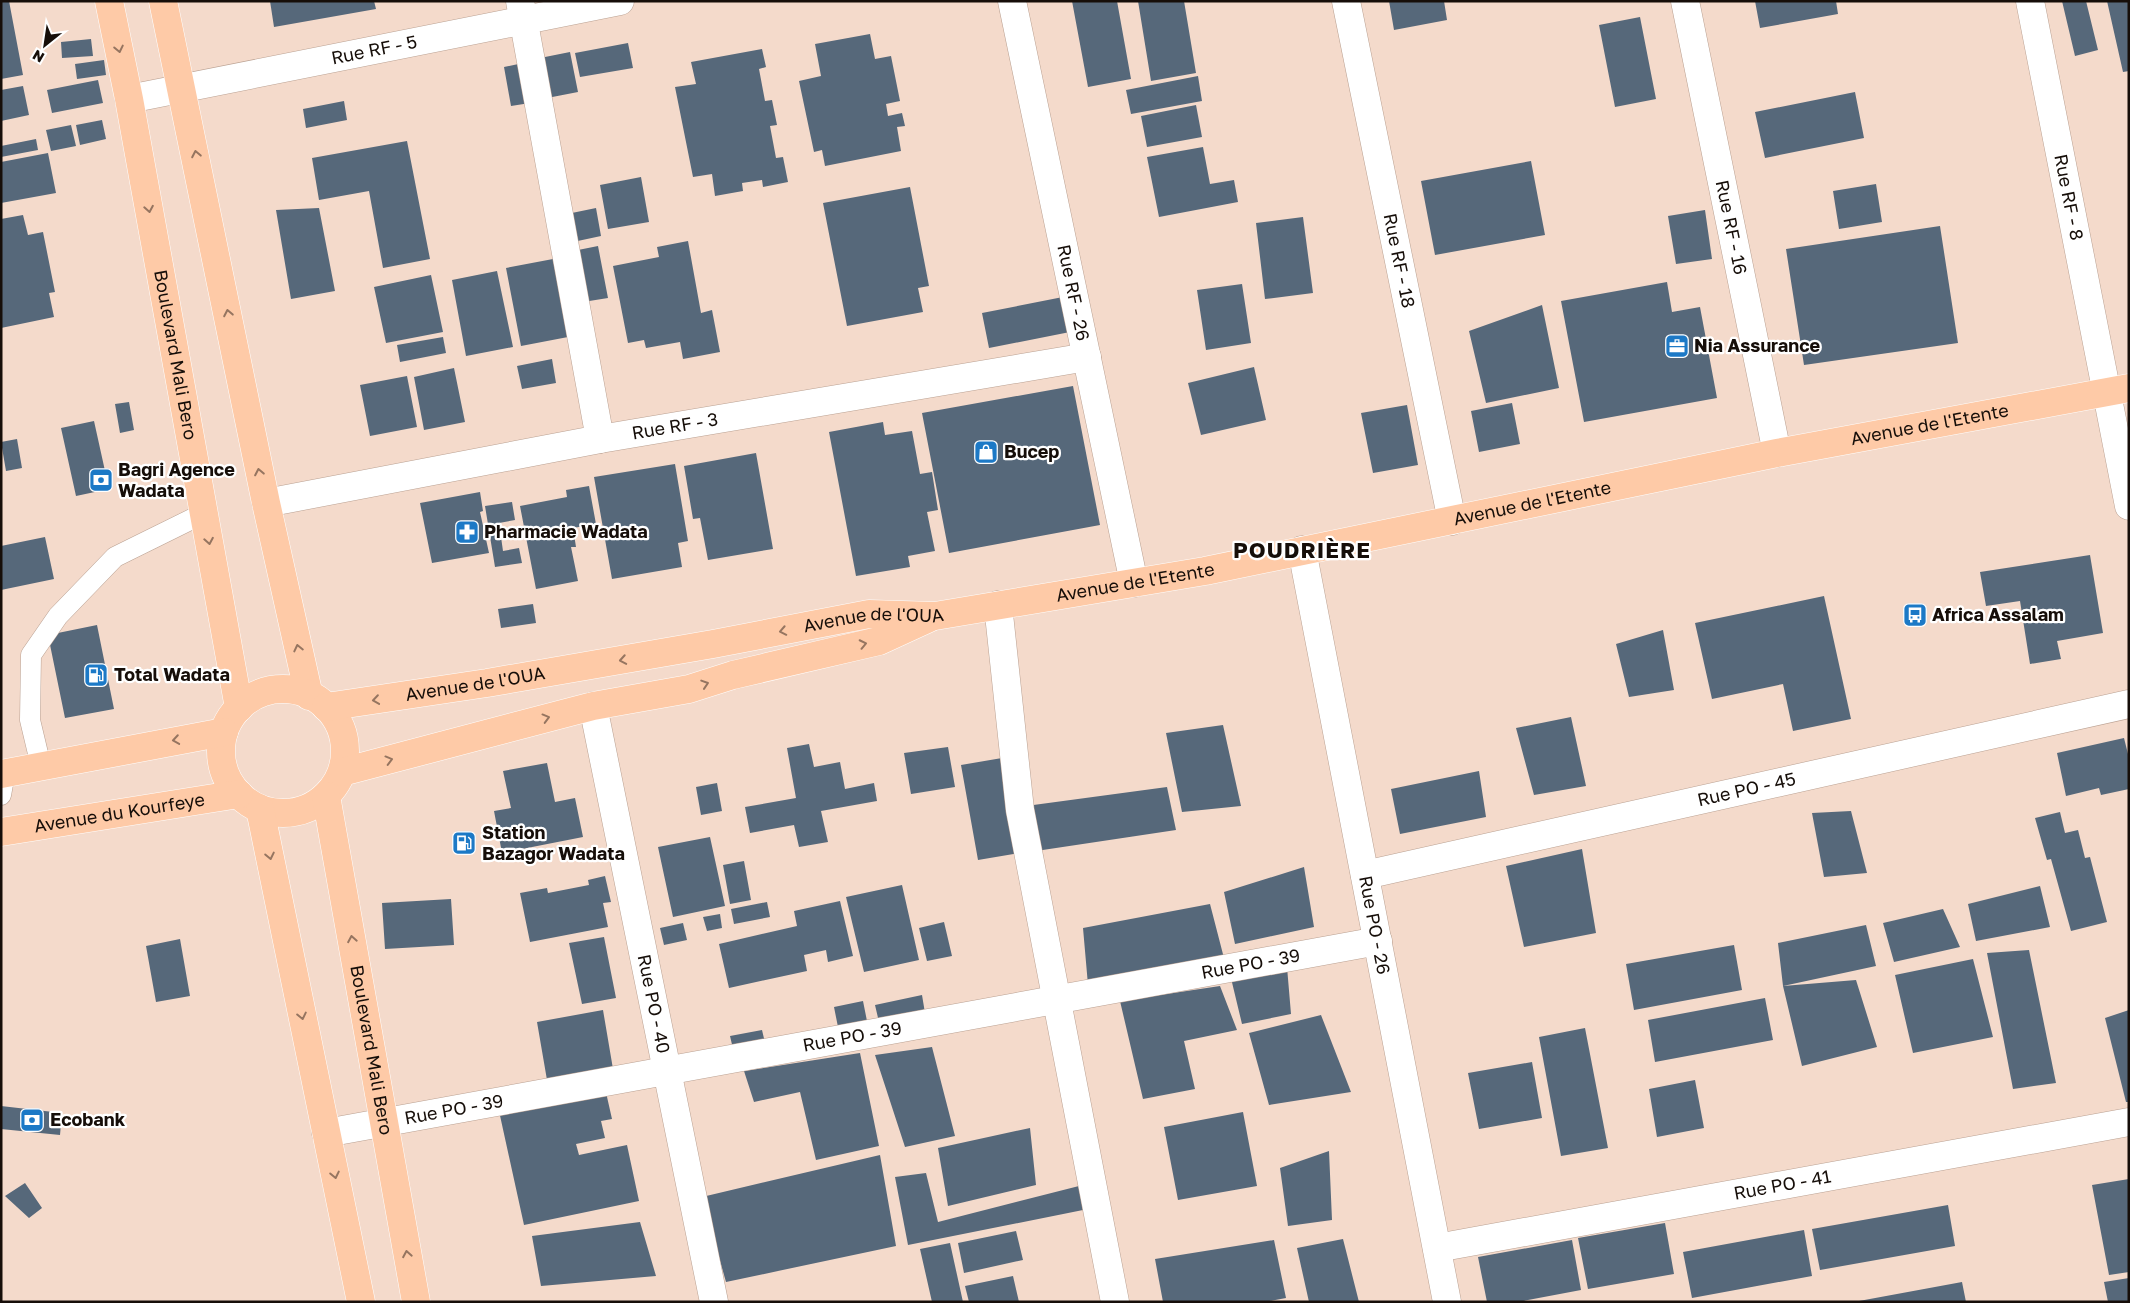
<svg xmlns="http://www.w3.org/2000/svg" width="2130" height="1303" font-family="'Golos Text',sans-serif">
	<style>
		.building { fill: #56687a }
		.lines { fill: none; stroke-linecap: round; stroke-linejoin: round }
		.service-casing { stroke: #baa192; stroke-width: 21 }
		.minor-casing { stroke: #baa192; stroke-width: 29 }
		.primary-casing { stroke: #fff; stroke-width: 29 }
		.service { stroke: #fff; stroke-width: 20 }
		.minor { stroke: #fff; stroke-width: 28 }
		.primary { stroke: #fecaa7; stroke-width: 28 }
		.oneway { stroke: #967560 }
		.labels { text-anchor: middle; stroke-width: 4.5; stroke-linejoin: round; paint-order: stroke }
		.street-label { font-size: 18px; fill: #160e09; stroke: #fff }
		.poi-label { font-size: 18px; font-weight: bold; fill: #160e09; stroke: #fff; text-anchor: start }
		.district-label { font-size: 22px; font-weight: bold; letter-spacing: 1px; fill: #160e09; stroke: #fff }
	</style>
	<rect width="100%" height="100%" fill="#f4dacb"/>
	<path class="building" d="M 1,1 L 9,1 L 23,75 L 1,79 Z
		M 270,1 L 374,1 L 376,9 L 274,27 Z
		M 1072,1 L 1117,1 L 1131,79 L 1088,87 Z
		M 1138,1 L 1184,1 L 1196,73 L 1151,81 Z
		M 1389,1 L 1444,1 L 1447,20 L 1394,30 Z
		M 1755,1 L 1836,1 L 1838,14 L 1760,28 Z
		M 2062,1 L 2086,1 L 2098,50 L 2075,56 Z
		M 2107,1 L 2129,1 L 2129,71 L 2123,72 Z
		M 1640,17 L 1656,99 L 1615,107 L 1599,25 Z
		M 870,34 L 875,59 L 891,56 L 900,101 L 886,104 L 888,116 L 902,113 L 905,126 L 897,127 L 901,151 L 825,166 L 822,150 L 814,152 L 799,81 L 821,76 L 815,44 Z
		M 91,39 L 93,56 L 62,58 L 61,42 Z
		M 628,43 L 633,68 L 580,77 L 575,53 Z
		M 762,49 L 766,67 L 759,69 L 765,101 L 772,100 L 777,125 L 770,126 L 776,158 L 783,157 L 788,182 L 763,187 L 762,180 L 742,183 L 743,191 L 715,196 L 712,174 L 693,177 L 675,87 L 696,84 L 691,62 Z
		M 570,52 L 578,92 L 542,99 L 535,59 Z
		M 104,60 L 106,75 L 77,79 L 75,64 Z
		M 523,63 L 530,103 L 511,106 L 504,67 Z
		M 1198,76 L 1202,101 L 1131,114 L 1126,90 Z
		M 98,80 L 103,103 L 52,113 L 47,90 Z
		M 23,86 L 29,115 L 1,121 L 1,90 Z
		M 1855,92 L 1864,138 L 1765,158 L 1755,112 Z
		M 344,101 L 347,120 L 306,128 L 303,109 Z
		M 1196,105 L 1202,137 L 1147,147 L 1141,116 Z
		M 102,120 L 106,139 L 80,145 L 76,125 Z
		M 71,125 L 76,146 L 51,151 L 46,130 Z
		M 36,139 L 38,150 L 1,157 L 1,146 Z
		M 407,141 L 430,259 L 383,268 L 369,191 L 319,200 L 312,158 Z
		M 1203,147 L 1210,184 L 1234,180 L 1238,202 L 1159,217 L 1147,157 Z
		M 48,153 L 56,193 L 1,203 L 1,162 Z
		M 1531,161 L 1545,235 L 1435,255 L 1421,181 Z
		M 641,177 L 649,222 L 608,229 L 600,185 Z
		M 1876,184 L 1882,222 L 1839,229 L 1833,191 Z
		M 910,187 L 929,286 L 918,288 L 923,312 L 847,326 L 823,203 Z
		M 319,208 L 335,291 L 291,299 L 276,210 Z
		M 596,208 L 601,236 L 573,242 L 567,214 Z
		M 1705,210 L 1712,259 L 1676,264 L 1668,216 Z
		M 23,215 L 28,235 L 43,232 L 55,292 L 49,293 L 54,317 L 1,328 L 1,219 Z
		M 1303,217 L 1313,293 L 1265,299 L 1256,223 Z
		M 1940,226 L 1958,343 L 1804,365 L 1786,249 Z
		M 688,241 L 701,313 L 712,310 L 720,352 L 683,359 L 680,342 L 646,348 L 644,340 L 628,343 L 613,266 L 659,257 L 657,247 Z
		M 598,246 L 608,298 L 583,302 L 573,251 Z
		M 553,259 L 568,337 L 521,346 L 506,268 Z
		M 497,271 L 513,347 L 466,356 L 452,280 Z
		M 431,275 L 443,332 L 386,343 L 374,287 Z
		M 1667,282 L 1672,312 L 1700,307 L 1717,398 L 1584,422 L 1561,301 Z
		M 1242,284 L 1251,343 L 1206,350 L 1197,290 Z
		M 1068,296 L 1075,331 L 989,348 L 982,313 Z
		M 1542,305 L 1559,388 L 1486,403 L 1469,331 Z
		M 443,337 L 446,353 L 400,362 L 397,345 Z
		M 552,359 L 556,383 L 522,389 L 517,366 Z
		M 1254,367 L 1266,420 L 1201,435 L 1188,383 Z
		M 454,368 L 465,422 L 424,430 L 414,377 Z
		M 407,376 L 417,427 L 370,436 L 360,385 Z
		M 1073,386 L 1100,525 L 949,553 L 922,413 Z
		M 129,402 L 134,430 L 120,433 L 115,404 Z
		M 1512,403 L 1520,444 L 1479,452 L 1471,411 Z
		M 1407,405 L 1418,465 L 1373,473 L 1361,413 Z
		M 94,421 L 109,489 L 76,496 L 61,428 Z
		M 883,422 L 885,435 L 912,431 L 920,474 L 932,472 L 938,510 L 927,512 L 935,551 L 908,556 L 910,567 L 856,576 L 829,432 Z
		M 17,439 L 22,468 L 6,471 L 1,442 Z
		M 756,453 L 773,549 L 708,560 L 700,518 L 693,519 L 684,466 Z
		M 675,464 L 688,541 L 678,543 L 682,567 L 612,579 L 594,477 Z
		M 589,486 L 596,524 L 573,528 L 576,547 L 571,547 L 578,581 L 536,589 L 520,506 L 567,497 L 566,490 Z
		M 480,492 L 483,511 L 480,512 L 489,553 L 432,563 L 420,503 Z
		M 512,502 L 515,520 L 499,523 L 503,551 L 519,548 L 522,563 L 495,567 L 485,506 Z
		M 45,537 L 54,579 L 1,590 L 1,546 Z
		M 2090,555 L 2103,633 L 2057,641 L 2061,659 L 2030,664 L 2020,601 L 1986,606 L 1980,572 Z
		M 1824,596 L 1851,719 L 1793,731 L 1783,684 L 1712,699 L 1695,623 Z
		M 533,604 L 536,623 L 501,628 L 498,609 Z
		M 97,625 L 114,709 L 65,718 L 48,635 Z
		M 1663,630 L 1674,690 L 1629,697 L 1616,644 Z
		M 1571,717 L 1586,786 L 1534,795 L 1516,728 Z
		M 1223,725 L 1241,806 L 1182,812 L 1166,733 Z
		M 2124,738 L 2129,758 L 2129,789 L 2101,795 L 2099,788 L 2066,796 L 2057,753 Z
		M 809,744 L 814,767 L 840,762 L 845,789 L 874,783 L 877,801 L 821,811 L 828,842 L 799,847 L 794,825 L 750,833 L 745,807 L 796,798 L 787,748 Z
		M 948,747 L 955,787 L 911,794 L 904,753 Z
		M 1002,758 L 1019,853 L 978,860 L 961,765 Z
		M 547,763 L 555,802 L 575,798 L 583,837 L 502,853 L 494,811 L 511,808 L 503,771 Z
		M 1479,771 L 1486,817 L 1400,834 L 1391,789 Z
		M 717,783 L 722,811 L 701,815 L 696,787 Z
		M 1167,787 L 1176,830 L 1036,851 L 1026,806 Z
		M 1851,811 L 1867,873 L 1824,877 L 1812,813 Z
		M 2060,812 L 2065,833 L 2078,830 L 2085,858 L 2090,857 L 2107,922 L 2071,931 L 2051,859 L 2047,860 L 2035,818 Z
		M 710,837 L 725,906 L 673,917 L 658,847 Z
		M 1582,849 L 1596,933 L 1524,947 L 1506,866 Z
		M 744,861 L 751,900 L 730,904 L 723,865 Z
		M 1304,867 L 1314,927 L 1235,944 L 1224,892 Z
		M 605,876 L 611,902 L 603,903 L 608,927 L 530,942 L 520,893 L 547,888 L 548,893 L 589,885 L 588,880 Z
		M 902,885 L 919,960 L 864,972 L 846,897 Z
		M 2040,886 L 2050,927 L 1976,941 L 1968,904 Z
		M 451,899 L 454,945 L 385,949 L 382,903 Z
		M 840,901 L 853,956 L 828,962 L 826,950 L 804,955 L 807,971 L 729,988 L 719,944 L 797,926 L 794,911 Z
		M 767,902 L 770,917 L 734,924 L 731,909 Z
		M 1210,904 L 1225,962 L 1088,985 L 1083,928 Z
		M 1943,909 L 1960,947 L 1894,962 L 1883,923 Z
		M 720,914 L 722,928 L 707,931 L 703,917 Z
		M 944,922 L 952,956 L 927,961 L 919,928 Z
		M 683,923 L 687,940 L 664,945 L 660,928 Z
		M 1866,925 L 1876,966 L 1783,986 L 1856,980 L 1877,1047 L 1802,1066 L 1783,986 L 1778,943 Z
		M 604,937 L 616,998 L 582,1004 L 569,943 Z
		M 180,939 L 190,996 L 156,1002 L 146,946 Z
		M 1734,945 L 1742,990 L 1634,1010 L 1626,964 Z
		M 2029,950 L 2056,1083 L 2013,1089 L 1987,953 Z
		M 1973,959 L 1993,1037 L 1913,1053 L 1895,975 Z
		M 1287,967 L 1291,1014 L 1242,1024 L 1230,974 Z
		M 1220,986 L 1237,1030 L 1184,1041 L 1195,1089 L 1143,1099 L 1120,1001 Z
		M 922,995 L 925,1013 L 879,1022 L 875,1005 Z
		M 1765,998 L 1773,1040 L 1655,1062 L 1648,1020 Z
		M 863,1001 L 868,1026 L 839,1032 L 834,1007 Z
		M 603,1010 L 613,1069 L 547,1080 L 537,1022 Z
		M 2129,1010 L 2129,1102 L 2126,1102 L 2105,1018 Z
		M 1321,1015 L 1351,1092 L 1269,1105 L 1249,1033 Z
		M 1585,1028 L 1608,1148 L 1561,1156 L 1539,1037 Z
		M 762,1030 L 766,1047 L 734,1053 L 730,1036 Z
		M 932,1047 L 955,1136 L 905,1147 L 875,1055 Z
		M 860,1053 L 879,1146 L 816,1160 L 800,1092 L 754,1102 L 744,1071 Z
		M 1532,1062 L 1542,1118 L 1479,1129 L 1468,1073 Z
		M 1695,1080 L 1704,1128 L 1657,1137 L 1649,1089 Z
		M 605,1088 L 612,1119 L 601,1121 L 605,1138 L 576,1144 L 579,1155 L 627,1145 L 639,1201 L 524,1225 L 499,1111 Z
		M 1,1106 L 62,1113 L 60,1135 L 1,1129 Z
		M 1243,1112 L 1257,1186 L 1178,1200 L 1164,1127 Z
		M 1030,1128 L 1036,1185 L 948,1206 L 938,1148 Z
		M 1329,1151 L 1332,1220 L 1288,1226 L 1280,1168 Z
		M 880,1155 L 896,1246 L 726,1282 L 702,1197 Z
		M 926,1173 L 938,1222 L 1079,1186 L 1083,1210 L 908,1245 L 895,1177 Z
		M 2129,1179 L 2129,1272 L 2109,1275 L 2092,1185 Z
		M 25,1183 L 42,1208 L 29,1218 L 5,1196 Z
		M 1948,1205 L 1955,1246 L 1820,1270 L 1812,1229 Z
		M 640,1222 L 656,1276 L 541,1286 L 532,1236 Z
		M 1665,1223 L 1674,1274 L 1588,1289 L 1578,1238 Z
		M 1804,1230 L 1812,1276 L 1692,1298 L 1683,1252 Z
		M 1016,1231 L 1023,1260 L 964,1273 L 958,1243 Z
		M 1343,1239 L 1359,1302 L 1309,1302 L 1297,1248 Z
		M 1274,1240 L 1286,1298 L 1264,1302 L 1163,1302 L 1155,1259 Z
		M 1572,1240 L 1581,1290 L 1518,1302 L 1487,1302 L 1478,1257 Z
		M 950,1243 L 963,1302 L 932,1302 L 920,1249 Z
		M 1013,1276 L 1019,1302 L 969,1302 L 965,1286 Z
		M 2129,1278 L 2129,1302 L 2108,1302 L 2104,1282 Z
		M 1962,1282 L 1966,1302 L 1859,1302 L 1859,1301 Z"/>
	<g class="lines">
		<g class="service-casing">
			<path id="service" d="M 41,766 L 30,720 L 31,655 L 58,616 L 115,557 L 204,513
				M 1,795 L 5,773"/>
		</g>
		<g class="minor-casing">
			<g id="minor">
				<path d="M 520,1 L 600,439"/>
				<path id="s1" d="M 1012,1 L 1134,583"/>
				<path id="s2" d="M 1346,1 L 1452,521"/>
				<path id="s3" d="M 1685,1 L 1777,453"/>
				<path id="s4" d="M 2030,1 L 2129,506"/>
				<path id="s5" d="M 129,99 L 620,1"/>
				<path id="s6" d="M 266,503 L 600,439 L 1087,357"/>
				<path id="s7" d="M 1302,550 L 1447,1302"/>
				<path d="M 998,605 L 1020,810 L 1115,1302"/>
				<path id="s8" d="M 593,706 L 714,1302"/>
				<path id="s9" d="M 1365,875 L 2129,704"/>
				<path id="s10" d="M 326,1133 L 1378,941"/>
				<path id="s11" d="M 1437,1248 L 2129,1122"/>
			</g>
		</g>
		<g class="primary-casing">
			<g id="primary">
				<path id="s12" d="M 109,1 L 129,99 L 239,708"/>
				<path d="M 163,1 L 266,503 L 309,696"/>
				<circle cx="283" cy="751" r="62"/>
				<path id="s13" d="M 326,707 L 487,683 L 713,644 L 869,614 L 935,616 L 1205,571 L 1777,453 L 2129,388"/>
				<path d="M 342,772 L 593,706 L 689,689 L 733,675 L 879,641 L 929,618"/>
				<path d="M 1,774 L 224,732"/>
				<path id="s14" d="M 326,796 L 416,1302"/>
				<path d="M 260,809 L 361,1302"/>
				<path id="s15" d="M 1,832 L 239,794"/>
			</g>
		</g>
		<use href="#service" class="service"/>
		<use href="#minor" class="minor"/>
		<use href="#primary" class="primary"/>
	</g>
	<defs><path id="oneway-chevron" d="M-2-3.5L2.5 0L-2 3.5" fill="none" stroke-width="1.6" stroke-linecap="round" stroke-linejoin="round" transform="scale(1.25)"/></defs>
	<g class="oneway">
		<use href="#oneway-chevron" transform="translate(119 49) rotate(78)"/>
		<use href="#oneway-chevron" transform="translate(196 154) rotate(-101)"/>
		<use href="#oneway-chevron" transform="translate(149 209) rotate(80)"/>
		<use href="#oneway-chevron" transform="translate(228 313) rotate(-101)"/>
		<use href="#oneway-chevron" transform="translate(259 472) rotate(-101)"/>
		<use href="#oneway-chevron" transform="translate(209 541) rotate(80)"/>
		<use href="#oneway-chevron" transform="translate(783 631) rotate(169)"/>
		<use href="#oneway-chevron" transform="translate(863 644) rotate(-12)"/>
		<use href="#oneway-chevron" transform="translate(298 648) rotate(-103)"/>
		<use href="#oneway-chevron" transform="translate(623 660) rotate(170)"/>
		<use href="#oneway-chevron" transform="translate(705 684) rotate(-18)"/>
		<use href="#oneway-chevron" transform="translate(376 700) rotate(172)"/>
		<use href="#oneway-chevron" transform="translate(546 718) rotate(-15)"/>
		<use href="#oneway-chevron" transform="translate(176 740) rotate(171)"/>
		<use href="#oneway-chevron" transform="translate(389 760) rotate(-15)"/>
		<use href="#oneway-chevron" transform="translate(270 856) rotate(78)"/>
		<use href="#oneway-chevron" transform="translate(352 939) rotate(-100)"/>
		<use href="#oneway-chevron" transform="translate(302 1016) rotate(78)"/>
		<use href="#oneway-chevron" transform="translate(335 1175) rotate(78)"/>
		<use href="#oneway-chevron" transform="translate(407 1254) rotate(-100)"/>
	</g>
	<defs>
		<g id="office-square" transform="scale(1.25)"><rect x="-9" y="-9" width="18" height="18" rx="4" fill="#1c79c6" stroke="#fff"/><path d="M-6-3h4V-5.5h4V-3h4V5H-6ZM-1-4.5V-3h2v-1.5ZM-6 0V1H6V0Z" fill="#fff"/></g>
		<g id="shop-square" transform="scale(1.25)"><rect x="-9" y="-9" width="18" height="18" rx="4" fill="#1c79c6" stroke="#fff"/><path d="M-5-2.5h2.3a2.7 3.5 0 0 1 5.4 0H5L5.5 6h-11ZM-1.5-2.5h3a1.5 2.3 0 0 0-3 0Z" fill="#fff"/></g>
		<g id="bank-square" transform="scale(1.25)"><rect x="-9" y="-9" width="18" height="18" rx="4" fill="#1c79c6" stroke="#fff"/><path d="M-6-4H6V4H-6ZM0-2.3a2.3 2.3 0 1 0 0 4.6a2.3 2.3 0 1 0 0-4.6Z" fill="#fff"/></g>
		<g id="pharmacy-square" transform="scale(1.25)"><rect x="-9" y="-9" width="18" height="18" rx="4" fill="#1c79c6" stroke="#fff"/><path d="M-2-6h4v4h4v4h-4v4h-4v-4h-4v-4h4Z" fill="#fff"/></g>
		<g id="bus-square" transform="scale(1.25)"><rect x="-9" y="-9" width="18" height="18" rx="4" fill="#1c79c6" stroke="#fff"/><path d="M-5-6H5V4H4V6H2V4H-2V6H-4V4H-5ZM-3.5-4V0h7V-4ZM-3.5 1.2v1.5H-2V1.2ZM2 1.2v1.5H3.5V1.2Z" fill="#fff"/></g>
		<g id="fuel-square" transform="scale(1.25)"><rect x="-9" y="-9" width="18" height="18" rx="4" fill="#1c79c6" stroke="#fff"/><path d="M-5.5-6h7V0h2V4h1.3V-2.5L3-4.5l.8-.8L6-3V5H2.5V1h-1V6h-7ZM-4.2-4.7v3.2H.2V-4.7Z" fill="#fff"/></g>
	</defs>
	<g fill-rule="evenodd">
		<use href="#office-square" x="1677" y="346"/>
		<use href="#shop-square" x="986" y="452"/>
		<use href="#bank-square" x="101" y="480"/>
		<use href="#pharmacy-square" x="467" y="532"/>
		<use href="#bus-square" x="1915" y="615"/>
		<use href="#fuel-square" x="96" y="675"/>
		<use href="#fuel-square" x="464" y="843"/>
		<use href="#bank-square" x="32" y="1120"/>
	</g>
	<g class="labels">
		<g class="street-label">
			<text dy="6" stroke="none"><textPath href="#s5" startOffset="250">Rue RF - 5</textPath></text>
			<text dy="6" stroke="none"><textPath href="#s4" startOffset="200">Rue RF - 8</textPath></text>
			<text dy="6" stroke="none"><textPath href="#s3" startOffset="231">Rue RF - 16</textPath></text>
			<text dy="6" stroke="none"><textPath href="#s2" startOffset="265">Rue RF - 18</textPath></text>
			<text dy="6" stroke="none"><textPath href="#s1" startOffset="298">Rue RF - 26</textPath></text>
			<text dy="6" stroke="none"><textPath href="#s12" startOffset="360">Boulevard Mali Bero</textPath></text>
			<text dy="6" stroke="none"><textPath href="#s13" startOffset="1630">Avenue de l'Etente</textPath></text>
			<text dy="6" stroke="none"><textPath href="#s6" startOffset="416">Rue RF - 3</textPath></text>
			<text dy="6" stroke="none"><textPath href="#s13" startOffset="1225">Avenue de l'Etente</textPath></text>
			<text dy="6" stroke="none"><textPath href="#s13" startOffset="820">Avenue de l'Etente</textPath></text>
			<text dy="6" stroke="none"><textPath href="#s13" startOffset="555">Avenue de l'OUA</textPath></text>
			<text dy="6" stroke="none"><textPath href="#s13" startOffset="151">Avenue de l'OUA</textPath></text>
			<text dy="6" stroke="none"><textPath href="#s9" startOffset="391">Rue PO - 45</textPath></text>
			<text dy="6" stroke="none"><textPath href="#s15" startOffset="120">Avenue du Kourfeye</textPath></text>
			<text dy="6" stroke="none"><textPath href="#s7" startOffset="382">Rue PO - 26</textPath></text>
			<text dy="6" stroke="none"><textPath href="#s10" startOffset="940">Rue PO - 39</textPath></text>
			<text dy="6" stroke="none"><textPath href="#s8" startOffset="304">Rue PO - 40</textPath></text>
			<text dy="6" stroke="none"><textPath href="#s10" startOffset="535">Rue PO - 39</textPath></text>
			<text dy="6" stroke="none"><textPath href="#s14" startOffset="258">Boulevard Mali Bero</textPath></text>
			<text dy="6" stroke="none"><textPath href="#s10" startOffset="130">Rue PO - 39</textPath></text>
			<text dy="6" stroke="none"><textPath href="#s11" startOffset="351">Rue PO - 41</textPath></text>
		</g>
		<g class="poi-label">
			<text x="1694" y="352">Nia Assurance</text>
			<text x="1004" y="458">Bucep</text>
			<text x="118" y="476">Bagri Agence<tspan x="118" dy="21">Wadata</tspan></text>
			<text x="484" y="538">Pharmacie Wadata</text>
			<text x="1932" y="621">Africa Assalam</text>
			<text x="114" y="681">Total Wadata</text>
			<text x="482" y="839">Station<tspan x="482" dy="21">Bazagor Wadata</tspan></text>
			<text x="50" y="1126">Ecobank</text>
		</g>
		<g class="district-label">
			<text x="1302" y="558">POUDRIÈRE</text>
		</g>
	</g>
	<rect width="2130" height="1303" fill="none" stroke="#160e09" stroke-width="5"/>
	<g transform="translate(45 45) rotate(210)" stroke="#ffffff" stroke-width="4" paint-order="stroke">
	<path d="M0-4L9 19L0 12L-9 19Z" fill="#160e09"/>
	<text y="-8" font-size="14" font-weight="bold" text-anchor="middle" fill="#160e09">N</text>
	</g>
</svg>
